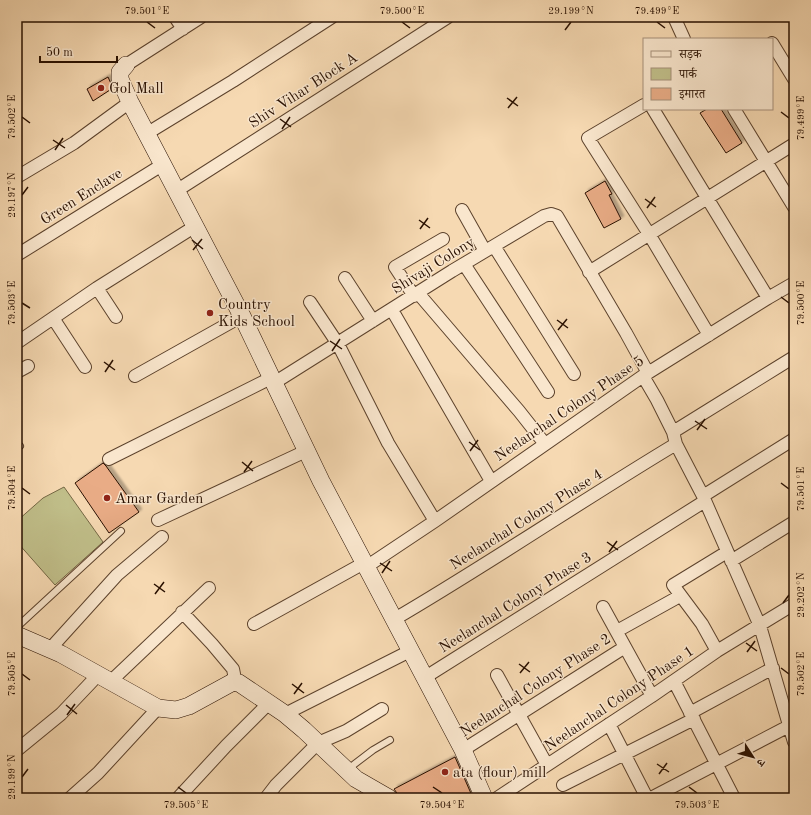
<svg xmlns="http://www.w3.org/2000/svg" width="811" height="815" font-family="'Old Standard TT','Noto Serif Devanagari',serif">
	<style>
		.green { fill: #c0be89; stroke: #746744 }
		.building { fill: #e9ac86; stroke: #291000; filter: url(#shadow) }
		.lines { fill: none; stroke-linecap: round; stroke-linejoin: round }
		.lane-casing { stroke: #5c422c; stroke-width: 8 }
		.street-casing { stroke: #5c422c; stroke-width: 14 }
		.secondary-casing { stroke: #291000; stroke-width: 18 }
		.lane { stroke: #f9e6cd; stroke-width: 6 }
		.street { stroke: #f9e6cd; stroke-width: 12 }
		.secondary { stroke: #f9e6cd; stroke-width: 17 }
		.ticks { fill: none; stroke: #291000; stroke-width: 1.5 }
		.poi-dot { fill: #8f2418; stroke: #f9e6cd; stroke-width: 1.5 }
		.labels { text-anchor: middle; stroke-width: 3; stroke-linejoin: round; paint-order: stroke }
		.poi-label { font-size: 15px; fill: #291000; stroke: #f9e6cd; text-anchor: start }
		.street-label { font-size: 15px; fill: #291000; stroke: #f9e6cd }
		.neatline { fill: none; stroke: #291000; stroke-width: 1.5 }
		.ticks-label { font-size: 10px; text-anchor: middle; fill: #291000 }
	</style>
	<defs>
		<filter id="shadow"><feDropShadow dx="3" dy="-3" stdDeviation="1" flood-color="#0004"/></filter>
	</defs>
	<rect width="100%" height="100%" fill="#f6d9b2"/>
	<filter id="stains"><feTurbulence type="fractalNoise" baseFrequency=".005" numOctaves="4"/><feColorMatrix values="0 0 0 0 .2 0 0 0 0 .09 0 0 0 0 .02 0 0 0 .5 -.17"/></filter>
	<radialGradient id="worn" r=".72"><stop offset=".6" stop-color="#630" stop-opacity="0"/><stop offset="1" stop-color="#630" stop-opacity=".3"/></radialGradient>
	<path class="green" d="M 64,487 L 103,542 L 55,585 L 17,542 L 17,521 L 43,498 Z"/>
	<path class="building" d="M 108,77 L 113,88 L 93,101 L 87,89 Z
		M 707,109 L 721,109 L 742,143 L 726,153 L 700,113 Z
		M 605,181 L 612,194 L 609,195 L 621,219 L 604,228 L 585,193 Z
		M 103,463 L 106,466 L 139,512 L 109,533 L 75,483 Z
		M 455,757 L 473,798 L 404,798 L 399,796 L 394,789 Z"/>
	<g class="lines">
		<g class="lane-casing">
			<path id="lane" d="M 17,448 L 20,446
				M 17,627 L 121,531
				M 348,769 L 373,750 L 390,740"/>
		</g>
		<g class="street-casing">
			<path id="street" d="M 175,17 L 183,29
				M 674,17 L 684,39
				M 772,43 L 794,79
				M 126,65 L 201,17
				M 644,105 L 588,138 L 649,234 L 709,335
				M 653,109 L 768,298
				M 734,109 L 794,207
				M 146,134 L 233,81 L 332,17
				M 17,177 L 74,143 L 130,102
				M 176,191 L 448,17
				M 462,210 L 485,251
				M 494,246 L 574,374
				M 17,255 L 162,165
				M 464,264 L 548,392
				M 589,272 L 794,144
				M 345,278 L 373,321
				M 97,288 L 116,317
				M 418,293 L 519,411 L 545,444
				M 414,296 L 395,267 L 443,239
				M 310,302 L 338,344 L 388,443 L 435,521
				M 392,310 L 491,481
				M 53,318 L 85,367
				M 17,340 L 18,342 L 97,288 L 194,227
				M 17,372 L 28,366
				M 135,376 L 242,316
				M 643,376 L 657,400 L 673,432 L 676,444 L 703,496 L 760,626 L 794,742
				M 274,383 L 452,271 L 544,216 L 551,214 L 557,216 L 626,333 L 648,373
				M 673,432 L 794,357
				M 109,459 L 271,378
				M 703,496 L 794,439
				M 158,520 L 306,451
				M 731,561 L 794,522
				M 366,567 L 435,521 L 643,376 L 768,298 L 794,283
				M 603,607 L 652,696
				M 182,612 L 212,644 L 233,669 L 234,674 L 233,682
				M 393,620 C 489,564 581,501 676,444
				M 254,624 L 364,563
				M 617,631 L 680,596
				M 50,649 L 117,575 L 162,537
				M 717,651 L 702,624 L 673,585 L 727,552
				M 497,675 L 547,765
				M 424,678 L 705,501
				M 674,681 L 734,798
				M 110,682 L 209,588
				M 690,713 L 773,668
				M 285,714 L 410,651
				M 609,724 L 647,798
				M 17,750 L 61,714 L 98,675
				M 463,750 L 625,647
				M 563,785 L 694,719
				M 70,798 L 98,773 L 158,708
				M 178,798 L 226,746 L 269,703
				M 266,798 L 276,785 L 318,743 L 346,731 L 382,709
				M 497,798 L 652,696 L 717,651 L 794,604
				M 651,798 L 789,726"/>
		</g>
		<g class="secondary-casing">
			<path id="secondary" d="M 126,65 L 120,72 L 120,79 L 130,102 L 242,316 L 321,481 L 463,750 L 484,798
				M 17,635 L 61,654 L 158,708 L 176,710 L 189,706 L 233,682 L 239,683 L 285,714 L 304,730 L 356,779 L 389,798"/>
		</g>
		<use href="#lane" class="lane"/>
		<use href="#street" class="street"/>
		<use href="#secondary" class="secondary"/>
	</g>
	<path class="ticks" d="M 147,22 L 155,28M 402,22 L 410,28M 657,22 L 665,28M 565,30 L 571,22M 507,98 L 518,106M 508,108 L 517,97M 781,112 L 789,118M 22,117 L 30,123M 280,119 L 291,127M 282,129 L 290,117M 53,140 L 65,148M 55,150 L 63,138M 22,195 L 28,187M 645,199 L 656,207M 647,208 L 655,197M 419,220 L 430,228M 420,229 L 428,218M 192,240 L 203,249M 193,250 L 202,239M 781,297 L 789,303M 22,303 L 30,308M 557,320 L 568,328M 558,330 L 567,319M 330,341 L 342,349M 332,351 L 340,339M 104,362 L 115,370M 105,372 L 113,360M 695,421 L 707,429M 697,430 L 705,419M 469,442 L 480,450M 470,451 L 478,440M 242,462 L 253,471M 244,472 L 252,461M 781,483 L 789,489M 22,488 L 30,494M 607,542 L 618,550M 609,552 L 617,541M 380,563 L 392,571M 382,573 L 390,561M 154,584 L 165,592M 155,594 L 164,582M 783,603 L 789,595M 746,643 L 757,651M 747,652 L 755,641M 519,664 L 530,672M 781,668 L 789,674M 520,673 L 529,662M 22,674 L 30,680M 292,684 L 304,693M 294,694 L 302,683M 66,705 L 77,714M 67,715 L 75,704M 657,764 L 669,772M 659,774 L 667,763M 22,777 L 28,769M 178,787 L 186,793M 433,787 L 442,793M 689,787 L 697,793"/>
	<g class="poi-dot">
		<circle cx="101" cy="88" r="4"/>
		<circle cx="210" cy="313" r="4"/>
		<circle cx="107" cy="498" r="4"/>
		<circle cx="445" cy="772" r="4"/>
	</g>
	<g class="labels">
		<g class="poi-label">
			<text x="109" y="93">Gol Mall</text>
			<text x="218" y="309">Country<tspan x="218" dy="17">Kids School</tspan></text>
			<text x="115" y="503">Amar Garden</text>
			<text x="453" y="777">ata (flour) mill</text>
		</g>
		<g class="street-label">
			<text transform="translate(303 90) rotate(-33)" y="5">Shiv Vihar Block A</text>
			<text transform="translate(81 196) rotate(-32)" y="5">Green Enclave</text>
			<text transform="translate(433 265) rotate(-32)" y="5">Shivaji Colony</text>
			<text transform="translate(569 408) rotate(-34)" y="5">Neelanchal Colony Phase 5</text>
			<text transform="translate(526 519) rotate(-32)" y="5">Neelanchal Colony Phase 4</text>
			<text transform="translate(515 602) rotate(-32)" y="5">Neelanchal Colony Phase 3</text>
			<text transform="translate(535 685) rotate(-33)" y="5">Neelanchal Colony Phase 2</text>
			<text transform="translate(619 698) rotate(-34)" y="5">Neelanchal Colony Phase 1</text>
		</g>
	</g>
	<rect width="811" height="815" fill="none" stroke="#f6d9b2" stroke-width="44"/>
	<rect x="643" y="38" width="130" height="72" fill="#f9e6cd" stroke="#a6907b"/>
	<rect x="651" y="51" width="20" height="6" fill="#f9e6cd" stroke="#a6907b"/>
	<text x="679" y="58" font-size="12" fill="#291000">सड़क</text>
	<rect x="651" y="68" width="20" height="12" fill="#c0be89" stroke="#a6907b"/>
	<text x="679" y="78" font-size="12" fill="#291000">पार्क</text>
	<rect x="651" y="88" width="20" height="12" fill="#e9ac86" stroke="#a6907b"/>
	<text x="679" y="98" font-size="12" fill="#291000">इमारत</text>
	<g transform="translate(753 757) rotate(126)" stroke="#f9e6cd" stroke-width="3" paint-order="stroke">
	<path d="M0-3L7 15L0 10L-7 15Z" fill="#291000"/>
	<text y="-6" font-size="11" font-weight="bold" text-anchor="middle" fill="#291000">उ</text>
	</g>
	<path d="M40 56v6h77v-6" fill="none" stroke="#291000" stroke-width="2"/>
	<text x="46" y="56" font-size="12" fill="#291000" stroke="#f9e6cd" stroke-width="3" paint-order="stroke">50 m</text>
	<rect x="22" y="22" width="767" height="771" class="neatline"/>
	<g class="ticks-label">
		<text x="147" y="14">79.501°E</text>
		<text x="402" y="14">79.500°E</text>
		<text x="571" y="14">29.199°N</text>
		<text x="657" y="14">79.499°E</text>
		<text transform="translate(11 117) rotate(-90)" y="4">79.502°E</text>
		<text transform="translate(800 118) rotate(-90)" y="4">79.499°E</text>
		<text transform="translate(11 195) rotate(-90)" y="4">29.197°N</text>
		<text transform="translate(11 303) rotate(-90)" y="4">79.503°E</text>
		<text transform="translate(800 303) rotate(-90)" y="4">79.500°E</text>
		<text transform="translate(11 488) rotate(-90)" y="4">79.504°E</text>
		<text transform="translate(800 489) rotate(-90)" y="4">79.501°E</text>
		<text transform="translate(800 595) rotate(-90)" y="4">29.202°N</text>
		<text transform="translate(11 674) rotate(-90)" y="4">79.505°E</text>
		<text transform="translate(800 674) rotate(-90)" y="4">79.502°E</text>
		<text transform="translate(11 777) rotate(-90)" y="4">29.199°N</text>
		<text x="186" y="808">79.505°E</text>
		<text x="442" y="808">79.504°E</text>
		<text x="697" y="808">79.503°E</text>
	</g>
	<rect width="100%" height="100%" filter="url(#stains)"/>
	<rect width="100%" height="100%" fill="url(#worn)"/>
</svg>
